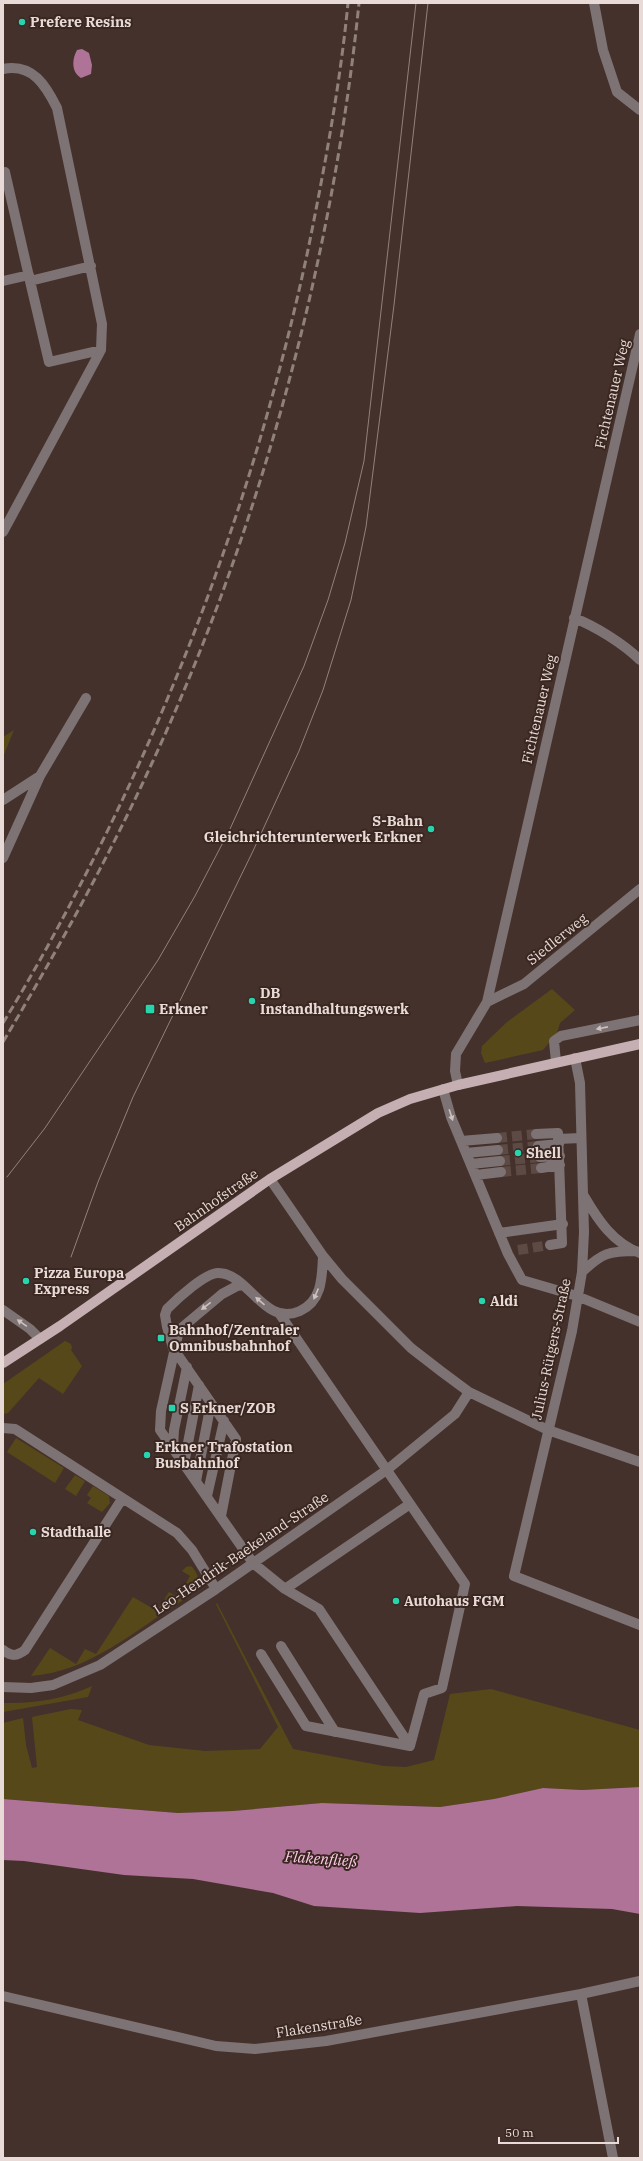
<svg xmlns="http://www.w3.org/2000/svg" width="643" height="2161" font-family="'IBM Plex Serif',serif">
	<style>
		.green { fill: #574819 }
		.water { fill: #ae7397 }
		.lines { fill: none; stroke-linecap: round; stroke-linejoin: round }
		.minor-tunnel { stroke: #5d4a45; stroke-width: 10; stroke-dasharray: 10 5; stroke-linecap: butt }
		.minor { stroke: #7e7374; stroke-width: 10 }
		.major { stroke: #c6afb2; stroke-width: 10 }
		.tram { stroke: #91817c; stroke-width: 1 }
		.rail { stroke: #91817c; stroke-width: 3; stroke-dasharray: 8 4; stroke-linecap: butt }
		.oneway { fill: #cec1be }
		.poi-dot { fill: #26d5ae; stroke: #3a2721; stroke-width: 1.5 }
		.labels { text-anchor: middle; stroke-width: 4; stroke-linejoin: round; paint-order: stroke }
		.poi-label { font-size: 14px; font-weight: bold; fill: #e8dbd7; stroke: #3a2721; text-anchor: start }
		.street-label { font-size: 14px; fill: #e8dbd7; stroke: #3a2721 }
		.water-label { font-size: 15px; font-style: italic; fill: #fecae8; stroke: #3a2721 }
	</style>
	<rect width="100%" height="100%" fill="#45312b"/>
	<path class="green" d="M 14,730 L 3,757 L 3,737 Z
		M 552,989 L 575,1010 L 560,1023 L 557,1033 L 543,1050 L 485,1063 L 481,1053 L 482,1046 L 507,1022 Z
		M 65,1341 L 71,1344 L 72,1348 L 71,1350 L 82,1366 L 63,1394 L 39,1378 L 8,1413 L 3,1414 L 3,1384 Z
		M 16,1438 L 64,1468 L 55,1483 L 7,1452 Z
		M 75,1475 L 85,1481 L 76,1496 L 65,1489 Z
		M 93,1486 L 109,1496 L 110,1503 L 102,1512 L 87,1503 L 91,1498 L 87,1495 Z
		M 191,1566 C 205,1580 196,1590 183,1600 C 136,1630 89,1672 31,1676 L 50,1648 L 76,1664 L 85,1649 L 96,1654 L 133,1597 L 157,1611 L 169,1592 L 178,1597 L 190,1576 L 182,1571 L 186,1567 Z
		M 217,1603 L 293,1749 L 384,1766 L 406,1767 L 434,1760 L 450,1694 L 491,1689 L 640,1730 L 640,1787 L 582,1790 L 543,1788 L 494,1799 L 440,1807 L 322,1803 L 233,1811 L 178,1813 L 3,1799 L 3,1723 L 23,1718 L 26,1745 L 32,1768 L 37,1767 L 32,1717 L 71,1709 L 82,1710 L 78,1720 L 149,1745 L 205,1751 L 260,1749 L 278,1727 L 216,1604 Z
		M 92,1686 L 88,1697 L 3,1712 L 3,1703 C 35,1704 63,1699 92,1686 Z"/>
	<path class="water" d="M 82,49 L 89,53 L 92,65 L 91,74 L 81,78 C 71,72 72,59 77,50 Z
		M 640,1787 L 640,1914 L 612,1909 L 517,1906 L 420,1913 L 314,1906 L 273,1893 L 193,1879 L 124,1875 L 24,1861 L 3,1860 L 3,1799 L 178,1813 L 233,1811 L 322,1803 L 440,1807 L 494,1799 L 543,1788 L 582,1790 Z"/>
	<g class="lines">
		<path class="minor-tunnel" d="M 497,1138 L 536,1134
			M 498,1150 L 538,1146
			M 500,1161 L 540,1157
			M 501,1172 L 541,1168
			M 518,1250 L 550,1245"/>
		<path class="minor" d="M 594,3 L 603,50 L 617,92 L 640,110
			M 3,69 C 33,63 46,86 57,108 L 102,324 L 101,350 L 3,532
			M 3,173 L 5,172 L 30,281 L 91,266
			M 3,281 L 29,275
			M 30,281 L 49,362 L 101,350
			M 574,618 C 595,626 624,644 640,660
			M 3,800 L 40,776
			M 3,858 L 40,776 L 86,698
			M 487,1002 L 524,984 L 640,889
			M 575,1058 L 580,1083 L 584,1232 L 582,1272 L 572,1331 L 514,1576 L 640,1625
			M 556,1062 L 554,1041 L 561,1036 L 640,1020
			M 458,1085 L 455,1071 L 456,1054 L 487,1002 L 640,334
			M 443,1089 L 451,1117 L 508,1254 L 522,1280 L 577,1296 L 640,1322
			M 536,1134 L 558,1133 L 562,1243 L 550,1245
			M 558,1139 L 581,1138
			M 461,1141 L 497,1138
			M 538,1146 L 559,1144
			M 466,1153 L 498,1150
			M 540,1157 L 560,1156
			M 471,1164 L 500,1161
			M 541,1168 L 560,1165
			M 476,1175 L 501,1172
			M 270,1179 L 323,1256 L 342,1279 L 411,1348 L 442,1372 L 469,1392 L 548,1430 L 640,1462
			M 584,1196 C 598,1220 613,1243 640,1253
			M 499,1233 L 563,1224
			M 582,1272 C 602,1253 609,1251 636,1251
			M 243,1285 L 237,1286 L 222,1294 L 179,1330 L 161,1411 L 160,1430 L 253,1563 L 285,1589 L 319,1609 L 410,1746 L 424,1694 L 442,1688 L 465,1584 L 279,1313
			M 3,1310 L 30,1329 L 40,1339
			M 3,1428 L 15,1429 L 177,1533 L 192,1550 L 216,1589
			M 173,1447 L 174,1430 L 187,1367
			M 184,1464 L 199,1385
			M 196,1481 L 211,1403
			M 207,1496 L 224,1421
			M 221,1516 L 236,1439 L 173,1348 L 167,1327 L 165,1315 L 167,1309 C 177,1299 206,1272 219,1273 C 249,1274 264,1327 300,1311 C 322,1301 322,1278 323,1256
			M 285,1589 L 410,1504
			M 281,1646 L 335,1732
			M 3,1650 C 12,1657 17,1656 25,1650 L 122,1499
			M 261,1654 L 306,1726 L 410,1746
			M 3,1687 L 31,1688 L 53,1685 L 100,1665 L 216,1589 L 388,1469 L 455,1414 L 469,1392
			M 581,1994 L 613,2158
			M 3,1996 L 216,2046 L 255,2049 L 326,2041 L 581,1994 L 640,1981"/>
		<path class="major" d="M 3,1363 L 60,1326 L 270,1179 L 378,1113 L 410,1099 L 458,1085 L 640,1044"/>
		<path class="tram" d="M 7,1177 L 45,1128 L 158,960 L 195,896 L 230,829 L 304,666 L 328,600 L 345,543 L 364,461 L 416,3
			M 71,1257 L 98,1182 L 133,1097 L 253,851 L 299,751 L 323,690 L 351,600 L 366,527 L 394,305 L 428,3"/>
		<path class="rail" d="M 3,1023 C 38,966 70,906 100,846 C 195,655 265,454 309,245 C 325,165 340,85 348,3
			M 3,1042 C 57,951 108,859 152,763 C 260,530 333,258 359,3"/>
	</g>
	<defs><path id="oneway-solid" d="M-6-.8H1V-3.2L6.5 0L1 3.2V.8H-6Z"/></defs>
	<g class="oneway">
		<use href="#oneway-solid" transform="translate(602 1028) rotate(169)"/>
		<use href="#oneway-solid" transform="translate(451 1115) rotate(72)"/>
		<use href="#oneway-solid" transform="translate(316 1294) rotate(113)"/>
		<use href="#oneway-solid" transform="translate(260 1301) rotate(-139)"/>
		<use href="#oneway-solid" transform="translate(206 1306) rotate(142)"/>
		<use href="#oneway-solid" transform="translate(22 1323) rotate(-145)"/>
	</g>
	<g class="poi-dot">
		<circle cx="22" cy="22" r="4"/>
		<circle cx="431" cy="829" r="4"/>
		<circle cx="252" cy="1001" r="4"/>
		<rect x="145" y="1004" width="10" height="10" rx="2"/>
		<circle cx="518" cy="1153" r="4"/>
		<circle cx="26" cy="1281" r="4"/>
		<circle cx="482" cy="1301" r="4"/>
		<rect x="157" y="1334" width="8" height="8" rx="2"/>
		<rect x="168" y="1404" width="8" height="8" rx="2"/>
		<circle cx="147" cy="1455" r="4"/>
		<circle cx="33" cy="1532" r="4"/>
		<circle cx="396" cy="1601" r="4"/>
	</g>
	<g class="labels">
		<g class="poi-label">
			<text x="30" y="27">Prefere Resins</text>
			<text x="423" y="826" text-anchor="end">S-Bahn<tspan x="423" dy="16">Gleichrichterunterwerk Erkner</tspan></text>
			<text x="260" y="998">DB<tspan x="260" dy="16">Instandhaltungswerk</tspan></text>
			<text x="159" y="1014">Erkner</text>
			<text x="526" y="1158">Shell</text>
			<text x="34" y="1278">Pizza Europa<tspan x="34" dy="16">Express</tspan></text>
			<text x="490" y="1306">Aldi</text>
			<text x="169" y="1335">Bahnhof/Zentraler<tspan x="169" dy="16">Omnibusbahnhof</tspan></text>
			<text x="180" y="1413">S Erkner/ZOB</text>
			<text x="155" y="1452">Erkner Trafostation<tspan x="155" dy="16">Busbahnhof</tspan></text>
			<text x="41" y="1537">Stadthalle</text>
			<text x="404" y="1606">Autohaus FGM</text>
		</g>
		<g class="street-label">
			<text transform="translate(612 394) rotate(-77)" y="5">Fichtenauer Weg</text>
			<text transform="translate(539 709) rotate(-77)" y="5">Fichtenauer Weg</text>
			<text transform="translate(557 939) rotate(-39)" y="5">Siedlerweg</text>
			<text transform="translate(216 1200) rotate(-35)" y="5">Bahnhofstraße</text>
			<text transform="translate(551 1349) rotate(-78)" y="5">Julius-Rütgers-Straße</text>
			<text transform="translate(241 1553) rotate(-34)" y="5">Leo-Hendrik-Baekeland-Straße</text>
			<text transform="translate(319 2026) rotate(-9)" y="5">Flakenstraße</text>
		</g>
		<g class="water-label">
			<text transform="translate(321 1859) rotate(4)" y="5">Flakenfließ</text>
		</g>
	</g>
	<rect width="643" height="2161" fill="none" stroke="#e8dbd7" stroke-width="8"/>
	<path d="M499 2137v6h119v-6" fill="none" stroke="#e8dbd7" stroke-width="2"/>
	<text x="505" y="2137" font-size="12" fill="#e8dbd7" stroke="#3a2721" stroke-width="3" paint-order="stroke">50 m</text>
</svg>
